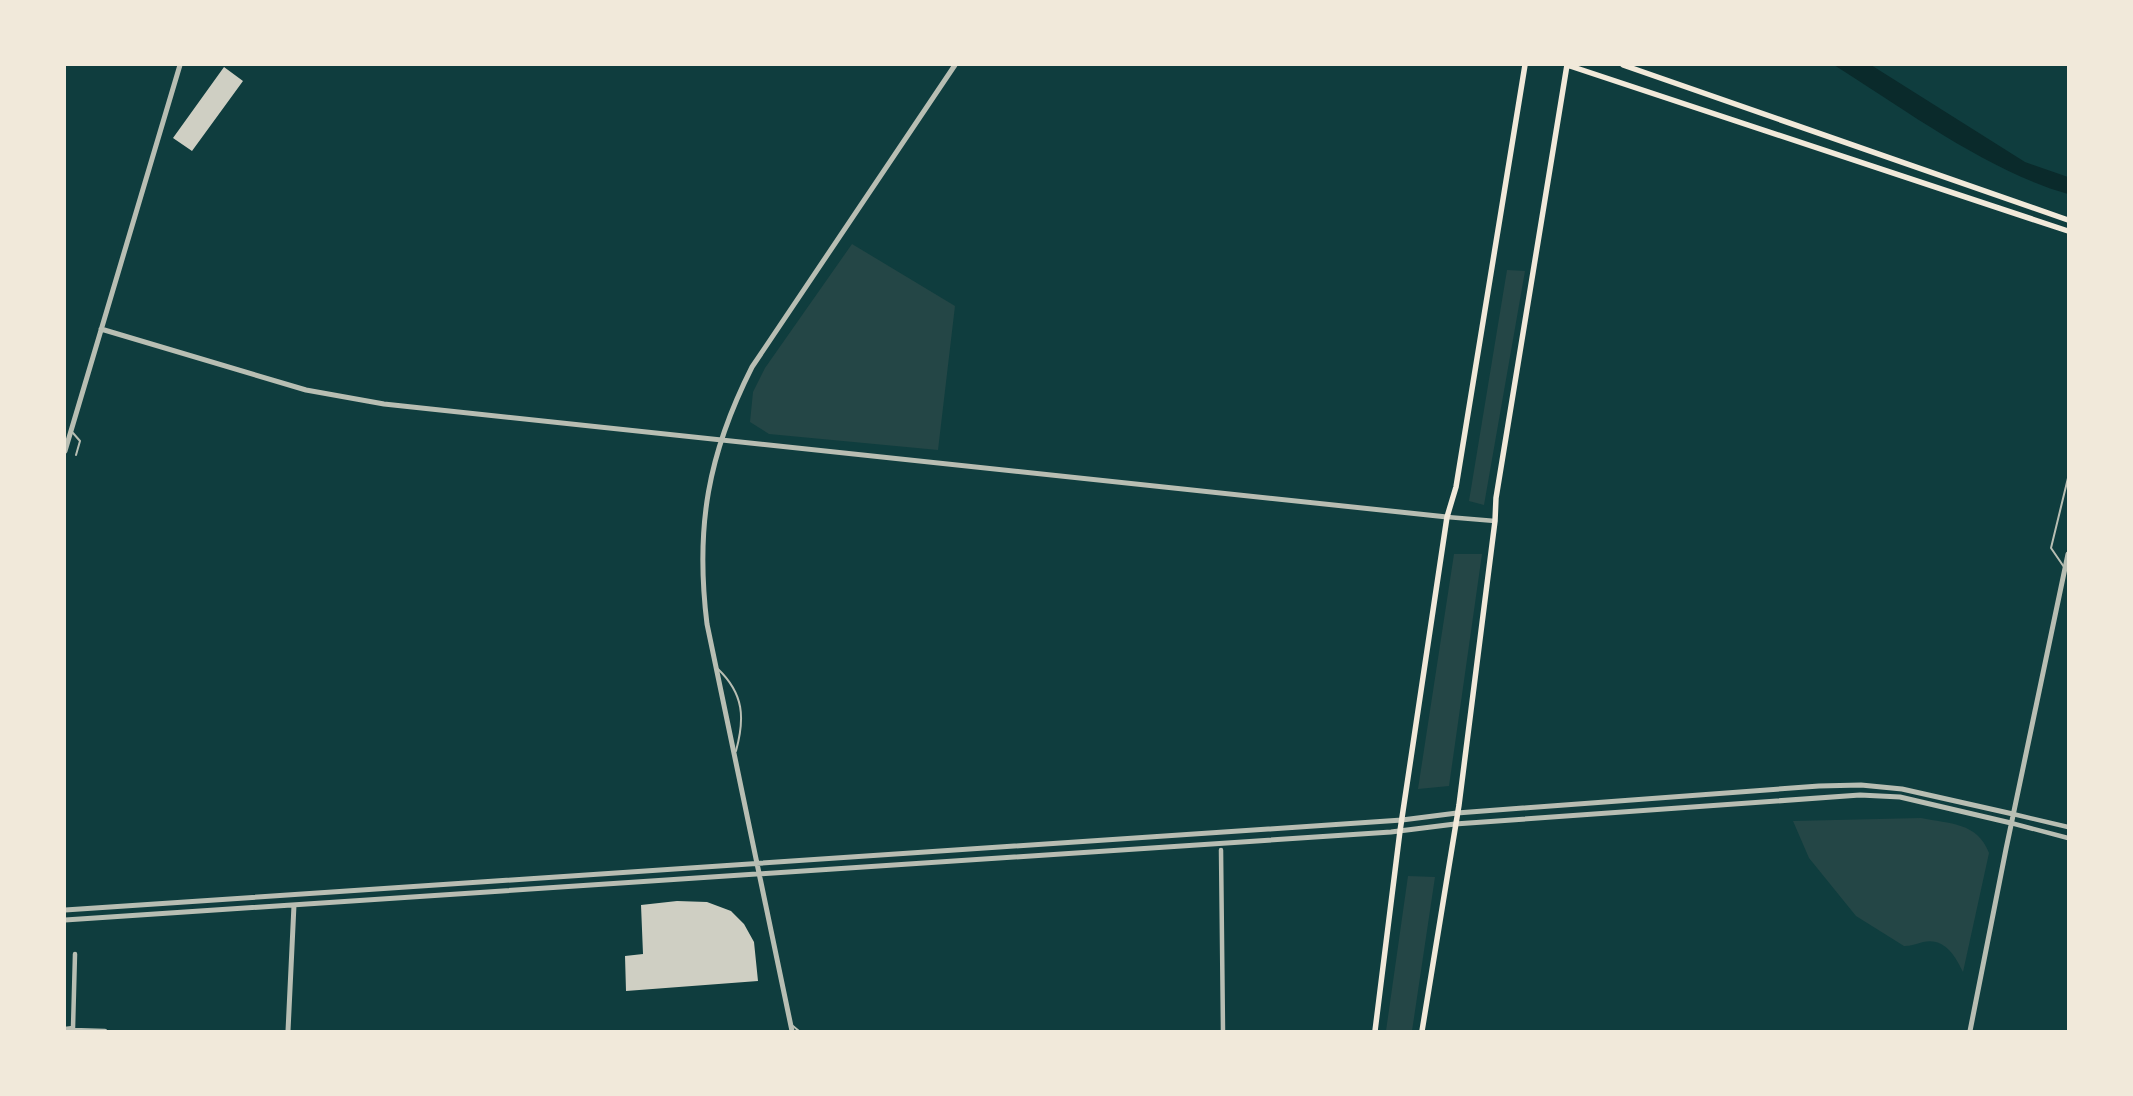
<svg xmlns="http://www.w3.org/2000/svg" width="2133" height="1096" font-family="Merriweather,serif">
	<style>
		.green { fill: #244646 }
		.water { fill: #0a2a2b }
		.building { fill: #cfcfc3 }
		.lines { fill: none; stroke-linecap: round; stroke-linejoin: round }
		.service { stroke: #b8beb3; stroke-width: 2 }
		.minor { stroke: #b8beb3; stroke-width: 4.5 }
		.tertiary { stroke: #b8beb3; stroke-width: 5 }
		.secondary { stroke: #f1e9da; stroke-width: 5.5 }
	</style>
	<rect width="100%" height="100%" fill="#0f3d3e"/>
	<path class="green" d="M 852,244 L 955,306 L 938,450 L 769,434 L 750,422 L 753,392 L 765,368 Z
		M 1507,270 L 1525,271 L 1484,505 L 1469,501 Z
		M 1454,554 L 1482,554 L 1449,786 L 1418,789 Z
		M 1921,818 C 1950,824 1977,822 1989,853 L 1963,972 C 1955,955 1944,937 1923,942 C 1916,944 1911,946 1904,946 L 1856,916 L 1809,858 L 1793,821 Z
		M 1408,876 L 1435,877 L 1412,1031 L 1386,1031 Z"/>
	<path class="water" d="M 1834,65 L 1871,65 L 2025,162 L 2068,177 L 2068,194 C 1989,172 1904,109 1834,65 Z"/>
	<path class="building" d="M 224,67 L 243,81 L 192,151 L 173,138 Z
		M 677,901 L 707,902 L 731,911 L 744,924 L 754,942 L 758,981 L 626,991 L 625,956 L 643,954 L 641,905 Z"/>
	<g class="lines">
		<path class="service" d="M 73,433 L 80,441 L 76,455
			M 2064,567 L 2051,548 L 2068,478
			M 718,669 C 744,694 745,718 736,751
			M 793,1026 L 799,1031"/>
		<path class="minor" d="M 1447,517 L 1495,521
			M 2013,814 L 2068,827
			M 2011,823 L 2068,838
			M 1221,850 L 1223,1031
			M 65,1029 L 73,1028 L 75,954
			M 73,1030 L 105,1031"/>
		<path class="tertiary" d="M 101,329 L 306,390 L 384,404 L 1447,517
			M 65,451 L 180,65
			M 65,910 L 1402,820 L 1457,813 L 1819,786 L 1861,785 L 1902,789 L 2013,814
			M 65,920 L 1391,832 L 1455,824 L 1860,795 L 1900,797 L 2011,823
			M 288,1031 L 294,905
			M 792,1031 L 707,624 C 695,527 708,454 752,367 L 955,65
			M 1970,1031 L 2006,849 L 2068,554"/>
		<path class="secondary" d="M 1567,65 L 2068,231
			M 1623,65 L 2068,220
			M 1375,1031 L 1400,831 L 1447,517 L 1456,487 L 1525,65
			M 1422,1031 L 1459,805 L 1495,521 L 1496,498 L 1567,65"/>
	</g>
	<rect width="2133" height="1096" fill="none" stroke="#f1e9da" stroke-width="132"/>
</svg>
